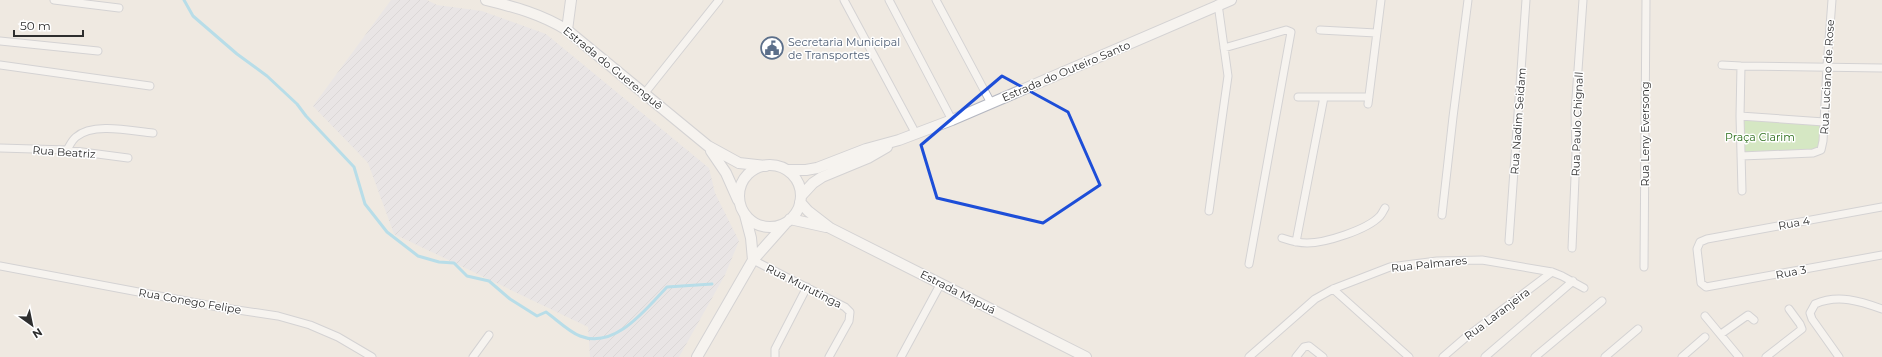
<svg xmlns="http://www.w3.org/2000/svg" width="1882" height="357" font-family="Montserrat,sans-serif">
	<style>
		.industrial { fill: url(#industrial-furrows) }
		.park { fill: #b6e59e }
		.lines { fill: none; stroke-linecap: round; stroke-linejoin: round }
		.stream { stroke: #75cff0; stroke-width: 3 }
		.street-casing { stroke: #b4b7c1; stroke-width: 9 }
		.secondary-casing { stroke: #b4b7c1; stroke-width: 12 }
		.street { stroke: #fff; stroke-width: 7 }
		.secondary { stroke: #fff; stroke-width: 10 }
		.marked { fill: none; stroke: #1d4ed8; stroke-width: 3; stroke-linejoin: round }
		.labels { text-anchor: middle; stroke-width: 3; stroke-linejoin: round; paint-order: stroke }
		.service-label { font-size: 11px; fill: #4e5e75; stroke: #fff; text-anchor: start }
		.street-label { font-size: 11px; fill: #2e2e2e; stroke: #fff }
		.park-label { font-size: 11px; fill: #2c6e1b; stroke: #fff }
	</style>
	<defs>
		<pattern id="industrial-furrows" width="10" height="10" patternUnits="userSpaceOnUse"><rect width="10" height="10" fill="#e3e1e8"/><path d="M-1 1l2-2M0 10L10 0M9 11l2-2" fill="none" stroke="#c3c1c7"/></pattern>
	</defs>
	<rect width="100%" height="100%" fill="#efe9e1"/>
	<path class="industrial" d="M 391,0 L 427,0 L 437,5 L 482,11 L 546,34 L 709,168 L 715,193 L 739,241 L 725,275 L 679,357 L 590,357 L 588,327 L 394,234 L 368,163 L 313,106 Z"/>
	<path class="park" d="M 1740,116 L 1824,122 L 1821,150 L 1741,156 Z"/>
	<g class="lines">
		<path class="stream" d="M 184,0 L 193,16 L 237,54 L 267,76 L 297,104 L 306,116 L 354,167 L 365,204 L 387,232 L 418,256 L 439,262 L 454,263 L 467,276 L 489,281 L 510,299 L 537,316 L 546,312 C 556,319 569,332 580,336 C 615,350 646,309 667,287 L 712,284"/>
		<g class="street-casing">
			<path id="street" d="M 54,0 L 119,8
				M 844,0 L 916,134
				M 889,0 L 952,120
				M 936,0 L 991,103
				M 1320,30 L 1376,33
				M 0,41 L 98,51
				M 1224,48 L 1286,30 L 1291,32 L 1249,264
				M 0,65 L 150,86
				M 1722,65 L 1741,66 L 1882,68
				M 1741,66 L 1740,116 L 1742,191
				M 644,94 L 719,0
				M 1298,97 L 1369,97
				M 1368,104 L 1381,0
				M 1740,116 L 1824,122
				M 0,148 L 67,150 L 128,158
				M 67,150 C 70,145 72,140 76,137 C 93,122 132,131 153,133
				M 1741,156 L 1813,153 L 1821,150 L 1823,141 L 1827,66 L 1832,0
				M 1882,207 L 1707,239 L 1700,242 L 1697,249 L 1701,283 L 1706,287 L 1882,255
				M 1209,211 L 1228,76 L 1218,4
				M 1442,215 L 1453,117 L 1468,0
				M 1282,238 C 1291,241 1298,243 1307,243 C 1325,243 1367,230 1380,216 C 1382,214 1383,211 1385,208
				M 1509,241 L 1526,0
				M 1296,242 L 1324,97
				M 1572,248 L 1576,154 L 1575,112 L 1583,0
				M 753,260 L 845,307 L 850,312 L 849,321 L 829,357
				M 0,266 L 218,307 L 278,316 L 310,325 L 338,337 L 372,357
				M 1644,267 L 1646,0
				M 1333,289 L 1409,357
				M 1705,316 L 1739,357
				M 1721,334 L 1748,315 L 1754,320
				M 473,357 L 489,335
				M 775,357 L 775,349 L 807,287
				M 901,357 L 941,283
				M 1249,357 L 1315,299 L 1333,289 L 1390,267 L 1437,261 L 1482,260 L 1552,272 L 1562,276 L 1584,288
				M 1296,357 L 1304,347 L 1309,346 L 1323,357
				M 1443,357 L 1465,338 L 1552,272
				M 1485,357 L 1573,281
				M 1535,357 L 1602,301
				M 1605,357 L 1638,329
				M 1682,357 L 1705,337
				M 1766,357 L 1802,329 L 1800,324 L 1789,309
				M 1839,357 L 1812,319 L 1810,313 L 1815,304 C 1838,294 1860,301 1882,309"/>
		</g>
		<g class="secondary-casing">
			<path id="secondary" d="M 486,0 C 515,7 541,14 567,30 L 708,146 L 739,163 L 766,166
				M 567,30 L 571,0
				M 711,151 L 726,173 L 738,200
				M739 196a31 31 0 1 1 62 0a31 31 0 1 1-62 0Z
				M 787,170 L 806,170 L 817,168 L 866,149 L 899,140 L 952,120 L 1231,0
				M 801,196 L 813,183 L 822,177 L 868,158 L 887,147
				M 800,202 L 808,211 L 830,228 L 1086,357
				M 745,215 L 751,238 L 753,260
				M 790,219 L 826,227
				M 697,357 L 753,260 L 785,224"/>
		</g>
		<use href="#street" class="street"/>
		<use href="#secondary" class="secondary"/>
	</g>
	<path d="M0 0H1882V357H0ZM 1002,76 L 1068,112 L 1100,185 L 1043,223 L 937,198 L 921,145 Z" fill="#efe9e1" fill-opacity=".55" fill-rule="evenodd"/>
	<path class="marked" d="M 1002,76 L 1068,112 L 1100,185 L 1043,223 L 937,198 L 921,145 Z"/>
	<defs>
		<g id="civic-ring" transform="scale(1.15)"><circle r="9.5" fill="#fff" stroke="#5c6f8a" stroke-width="1.5"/><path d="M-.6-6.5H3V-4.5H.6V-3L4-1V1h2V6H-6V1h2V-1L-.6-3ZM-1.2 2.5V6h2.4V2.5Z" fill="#5c6f8a"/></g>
	</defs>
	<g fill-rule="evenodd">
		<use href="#civic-ring" x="772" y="48"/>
	</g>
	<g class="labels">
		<g class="service-label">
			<text x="788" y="46">Secretaria Municipal<tspan x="788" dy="13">de Transportes</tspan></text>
		</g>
		<g class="street-label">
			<text transform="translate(613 68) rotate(39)" y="4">Estrada do Guerenguê</text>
			<text transform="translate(1066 71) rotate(-23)" y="4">Estrada do Outeiro Santo</text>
			<text transform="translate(1827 77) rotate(-87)" y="4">Rua Luciano de Rose</text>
			<text transform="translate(1518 121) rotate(-86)" y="4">Rua Nadim Seidam</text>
			<text transform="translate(1577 124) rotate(-88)" y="4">Rua Paulo Chignall</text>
			<text transform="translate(1645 134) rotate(-90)" y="4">Rua Leny Eversong</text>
			<text transform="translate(64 152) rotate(4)" y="4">Rua Beatriz</text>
			<text transform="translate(1794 223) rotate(-10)" y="4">Rua 4</text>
			<text transform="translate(1429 264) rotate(-6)" y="4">Rua Palmares</text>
			<text transform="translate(1791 272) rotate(-11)" y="4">Rua 3</text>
			<text transform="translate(804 286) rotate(27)" y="4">Rua Murutinga</text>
			<text transform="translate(958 292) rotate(27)" y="4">Estrada Mapuá</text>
			<text transform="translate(190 301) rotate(10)" y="4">Rua Conego Felipe</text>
			<text transform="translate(1497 314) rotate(-37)" y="4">Rua Laranjeira</text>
		</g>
		<g class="park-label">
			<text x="1760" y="141">Praça Clarim</text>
		</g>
	</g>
	<g transform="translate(32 325) rotate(147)" stroke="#ffffff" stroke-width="3" paint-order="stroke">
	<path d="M0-3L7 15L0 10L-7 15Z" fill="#2e2e2e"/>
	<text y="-6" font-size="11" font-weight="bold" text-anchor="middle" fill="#2e2e2e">N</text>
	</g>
	<path d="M14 30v6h69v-6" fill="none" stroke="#2e2e2e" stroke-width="2"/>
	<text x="20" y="30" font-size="12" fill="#2e2e2e" stroke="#ffffff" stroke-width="3" paint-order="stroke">50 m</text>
</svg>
